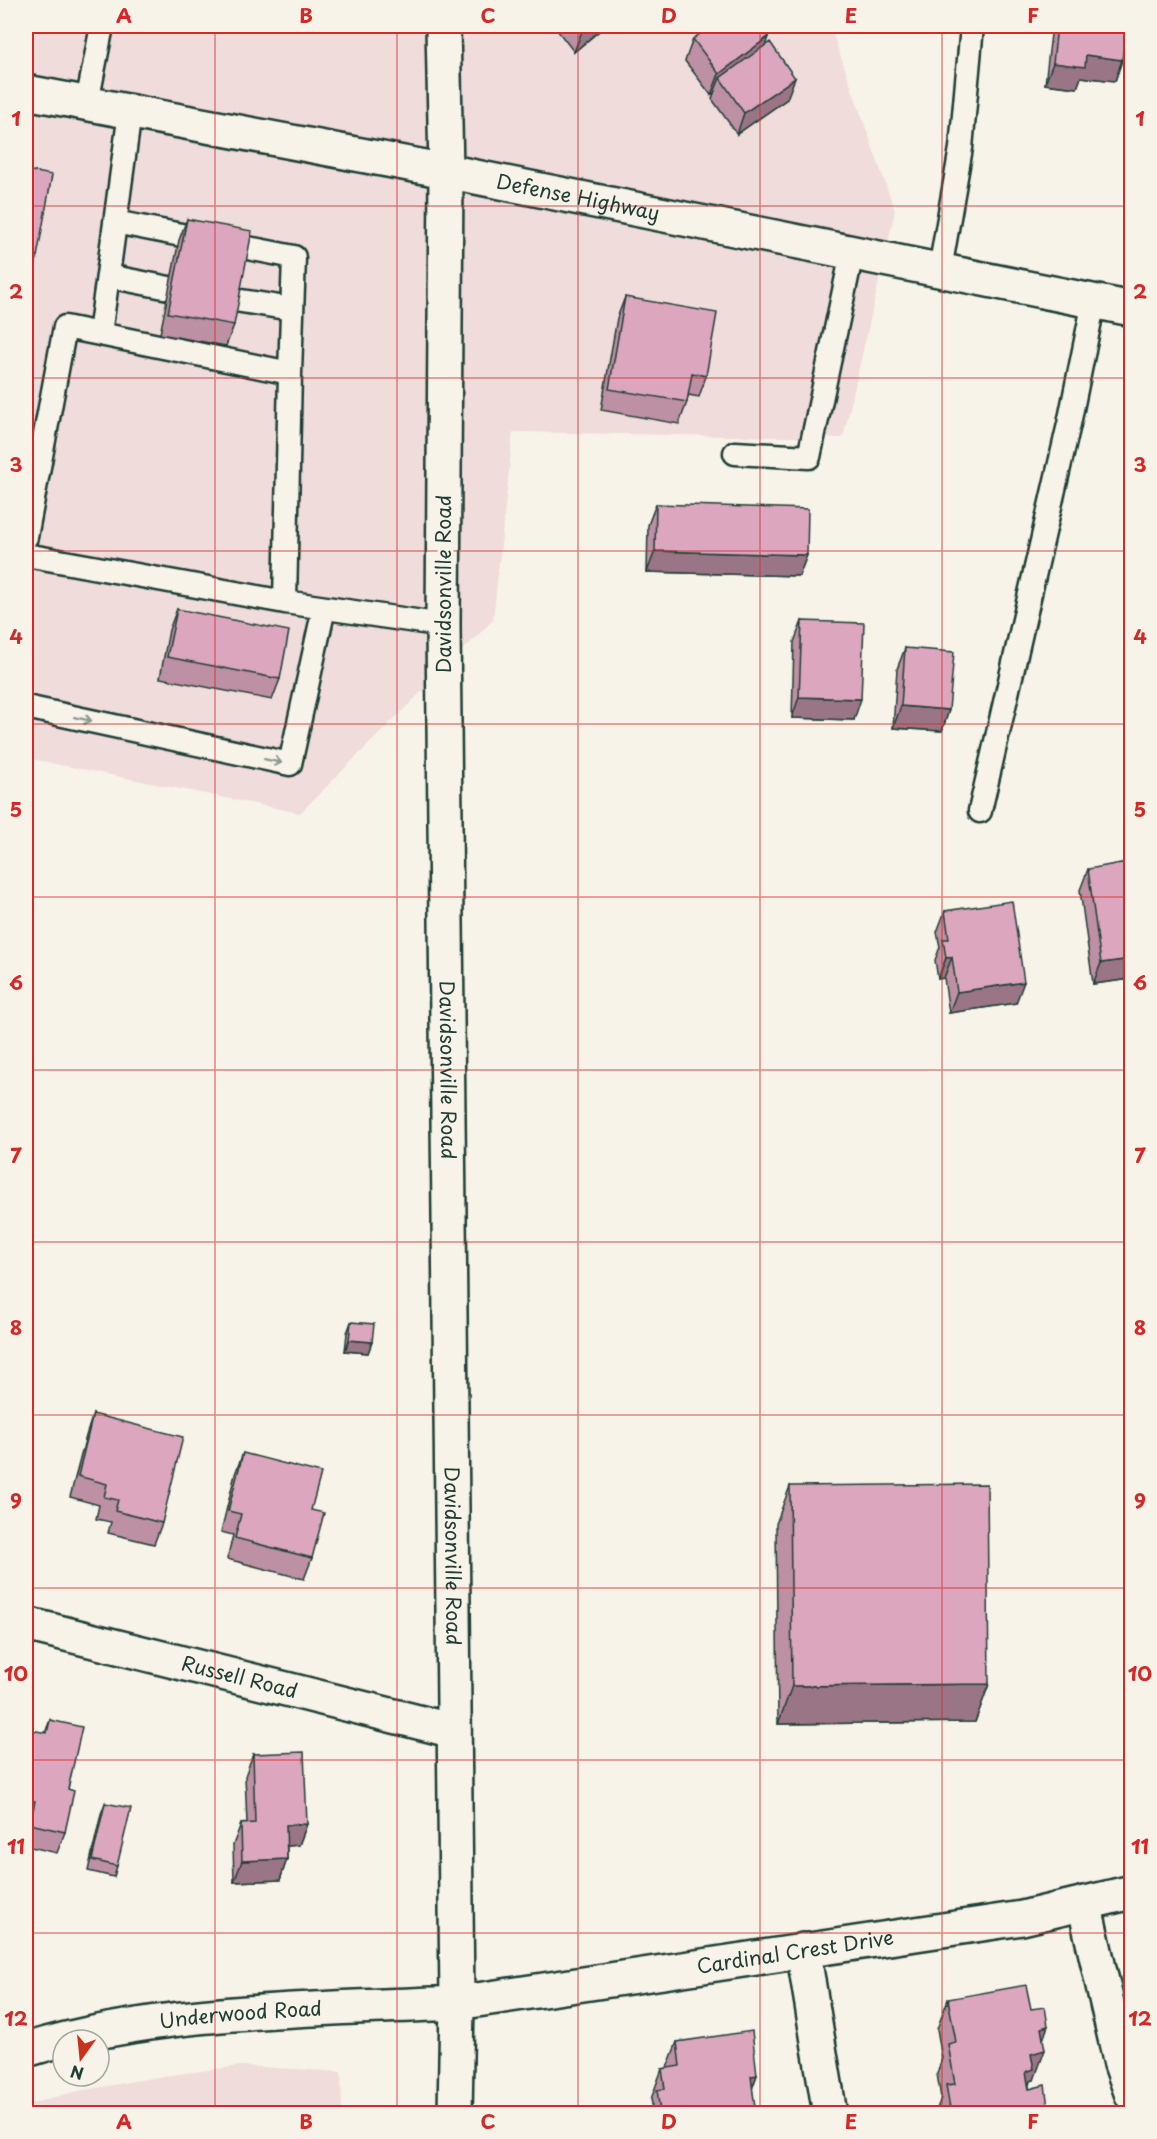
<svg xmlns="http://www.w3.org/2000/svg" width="1157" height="2139" font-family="'Playpen Sans',sans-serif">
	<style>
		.built { fill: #efdcdb }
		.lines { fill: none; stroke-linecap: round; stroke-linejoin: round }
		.lane-casing { stroke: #1f3d34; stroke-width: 27 }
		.street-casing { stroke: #1f3d34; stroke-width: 38 }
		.secondary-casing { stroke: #1f3d34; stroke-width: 38 }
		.lane { stroke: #f7f3e8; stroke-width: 22 }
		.street { stroke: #f7f3e8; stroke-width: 33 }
		.secondary { stroke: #f7f3e8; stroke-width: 33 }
		.wall { fill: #bd90a3; stroke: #1f3d34; stroke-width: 1.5 }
		.shaded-wall { fill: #9a7585; stroke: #1f3d34; stroke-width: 1.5 }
		.building { fill: #dca7be; stroke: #1f3d34; stroke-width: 1.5 }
		.oneway { stroke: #8b988e }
		.grid { fill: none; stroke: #d62828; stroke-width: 1.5; stroke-opacity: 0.55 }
		.labels { text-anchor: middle; stroke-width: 6; stroke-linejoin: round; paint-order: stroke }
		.street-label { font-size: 20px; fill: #1f3d34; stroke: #f7f3e8 }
		.neatline { fill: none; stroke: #d62828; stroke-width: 2 }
		.grid-label { font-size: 20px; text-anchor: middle; font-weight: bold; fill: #d62828 }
	</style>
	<rect width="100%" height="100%" fill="#f7f3e8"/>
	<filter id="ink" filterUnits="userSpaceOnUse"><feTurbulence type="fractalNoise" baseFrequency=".0167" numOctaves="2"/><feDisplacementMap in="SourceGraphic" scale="12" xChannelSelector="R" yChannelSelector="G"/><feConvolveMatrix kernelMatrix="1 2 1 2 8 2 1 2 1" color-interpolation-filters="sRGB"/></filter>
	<g filter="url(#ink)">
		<path class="built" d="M 26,26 L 830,26 L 895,211 L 843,438 L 513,432 L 493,620 L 300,813 L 26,758 Z
			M 241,2066 L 341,2072 L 342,2113 L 26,2113 L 26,2105 L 74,2092 L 163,2076 Z"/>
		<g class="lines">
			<g class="lane-casing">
				<path id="lane" d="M 87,103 L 102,26
					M 130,112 L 100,334 L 290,373 L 285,602 L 443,625
					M 115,222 L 294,257 L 290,373
					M 940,270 L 961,148 L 972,26
					M 108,276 L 169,288
					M 235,300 L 292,309
					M 735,453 L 809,457 L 852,253
					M 26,537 L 65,327 L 100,334
					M 26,555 L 285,602
					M 26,707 L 290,764 L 324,608
					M 980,811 L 1069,424 L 1094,301"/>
			</g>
			<g class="street-casing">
				<g id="street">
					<path id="s1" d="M 26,1624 L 454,1731"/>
					<path d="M 1084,1903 L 1121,2064 L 1132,2095"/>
					<path d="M 803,1950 L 830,2114"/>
					<path id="s2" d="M 457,2003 L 1022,1918 L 1132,1892"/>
				</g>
			</g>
			<g class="secondary-casing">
				<g id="secondary">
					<path id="s3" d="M 443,26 L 446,171 L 443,625 L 457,2003 L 455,2114"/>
					<path id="s4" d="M 26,92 L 446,171 L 1132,309"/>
					<path id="s5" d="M 26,2050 C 164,2008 313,2010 457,2003"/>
				</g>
			</g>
			<use href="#lane" class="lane"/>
			<use href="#street" class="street"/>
			<use href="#secondary" class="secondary"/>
		</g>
		<path class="wall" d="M 554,26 L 605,26 L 574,52 Z
			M 1052,26 L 1127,26 L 1122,60 L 1115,81 L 1081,77 L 1077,88 L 1045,84 Z
			M 693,39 L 765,46 L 787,99 L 737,134 L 712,99 L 714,93 L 711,95 L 685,61 Z
			M 187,219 L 234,325 L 226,346 L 160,334 L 179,240 Z
			M 625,297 L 706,376 L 699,397 L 688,395 L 687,402 L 679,424 L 601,410 L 617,318 Z
			M 656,504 L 807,555 L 799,576 L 647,572 L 648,525 Z
			M 177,609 L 280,679 L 272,700 L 160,678 L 169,630 Z
			M 802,621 L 854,720 L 792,718 L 794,642 Z
			M 905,648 L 949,710 L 942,731 L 893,728 L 897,669 Z
			M 1088,869 L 1131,894 L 1131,979 L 1093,984 L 1080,890 Z
			M 945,911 L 1016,1003 L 949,1013 L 944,978 L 938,979 L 935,960 L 940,947 L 937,932 Z
			M 351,1322 L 372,1342 L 368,1353 L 345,1351 L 347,1333 Z
			M 93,1414 L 162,1523 L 154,1544 L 108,1533 L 111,1522 L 96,1519 L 99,1505 L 70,1497 L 86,1436 Z
			M 243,1453 L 311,1510 L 312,1558 L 304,1579 L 227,1559 L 233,1535 L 221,1532 L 235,1474 Z
			M 790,1486 L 989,1684 L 975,1722 L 778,1724 L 776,1524 Z
			M 50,1720 L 68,1789 L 65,1832 L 57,1853 L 26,1846 L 26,1832 L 28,1822 L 26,1822 L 26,1744 L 31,1730 L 45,1733 Z
			M 253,1754 L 307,1824 L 299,1845 L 287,1846 L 287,1859 L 280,1880 L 234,1882 L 233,1845 L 241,1824 L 247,1823 L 245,1776 Z
			M 105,1803 L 117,1866 L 114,1877 L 88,1871 L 101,1814 Z
			M 948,1999 L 1031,2009 L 1043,2040 L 1034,2080 L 1030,2081 L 1029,2085 L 1029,2089 L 1049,2114 L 935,2114 L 941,2098 L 937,2074 L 942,2058 L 937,2029 Z
			M 677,2042 L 757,2075 L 752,2089 L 756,2113 L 765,2114 L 649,2114 L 652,2104 L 651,2099 L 662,2069 L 667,2068 Z"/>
		<path class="shaded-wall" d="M 588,26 L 605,26 L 574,52 L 582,31 Z
			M 613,26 L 640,26 L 639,29 Z
			M 768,37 L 761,58 L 720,78 L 714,93 L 711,95 L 719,74 Z
			M 1086,55 L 1122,60 L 1115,81 L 1081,77 L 1077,88 L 1045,84 L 1053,63 Z
			M 795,78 L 787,99 L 737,134 L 744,113 Z
			M 655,551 L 807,555 L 799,576 L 647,572 Z
			M 799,697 L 861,699 L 854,720 L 792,718 Z
			M 901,706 L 949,710 L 942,731 L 893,728 Z
			M 952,957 L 944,978 L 938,979 L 946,958 Z
			M 1131,959 L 1131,979 L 1093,984 L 1101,963 Z
			M 1024,982 L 1016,1003 L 949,1013 L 957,992 Z
			M 349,1340 L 372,1342 L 368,1353 L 345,1351 Z
			M 989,1684 L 975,1722 L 778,1724 L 792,1686 Z
			M 307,1824 L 299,1845 L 278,1847 L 286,1825 Z
			M 287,1859 L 280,1880 L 234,1882 L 242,1861 Z
			M 1048,2026 L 1039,2051 L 1045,2050 L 1034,2080 L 1030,2081 L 1023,2100 L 1020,2084 L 1041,2028 Z
			M 757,2075 L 746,2105 L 751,2076 Z
			M 680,2109 L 678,2114 L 659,2114 L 660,2112 Z"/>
		<path class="building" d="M 578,26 L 588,26 L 582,31 Z
			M 711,26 L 760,26 L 768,37 L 719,74 L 693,39 Z
			M 1057,26 L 1127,26 L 1122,60 L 1086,55 L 1085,67 L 1053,63 Z
			M 770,42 L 795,78 L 744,113 L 720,78 Z
			M 26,170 L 52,175 L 26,317 Z
			M 187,219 L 252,231 L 234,325 L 168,313 Z
			M 625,297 L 717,313 L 706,376 L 692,373 L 687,402 L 609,389 Z
			M 656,504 L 808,509 L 807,555 L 655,551 Z
			M 177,609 L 289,631 L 280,679 L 167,657 Z
			M 802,621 L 864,623 L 861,699 L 799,697 Z
			M 905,648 L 954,652 L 949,710 L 901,706 Z
			M 1127,862 L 1131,894 L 1131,959 L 1101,963 L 1088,869 Z
			M 1012,901 L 1024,982 L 957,992 L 952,957 L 946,958 L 943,939 L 949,939 L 945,911 Z
			M 351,1322 L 374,1324 L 372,1342 L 349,1340 Z
			M 93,1414 L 183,1437 L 162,1523 L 115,1511 L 118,1500 L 104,1497 L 107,1484 L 78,1476 Z
			M 243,1453 L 321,1473 L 311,1510 L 324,1513 L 312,1558 L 235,1538 L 241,1514 L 228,1511 Z
			M 987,1484 L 989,1684 L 792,1686 L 790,1486 Z
			M 50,1720 L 82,1727 L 68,1789 L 74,1791 L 65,1832 L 30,1824 L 35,1801 L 26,1799 L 26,1753 L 31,1730 L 47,1733 Z
			M 304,1752 L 307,1824 L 286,1825 L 287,1859 L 242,1861 L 241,1824 L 255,1823 L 253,1754 Z
			M 105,1803 L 131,1808 L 117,1866 L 92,1860 Z
			M 1026,1985 L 1031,2009 L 1045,2007 L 1048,2026 L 1041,2028 L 1045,2050 L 1031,2054 L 1034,2069 L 1026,2072 L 1029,2089 L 1045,2085 L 1049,2114 L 951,2114 L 946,2085 L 955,2084 L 948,2044 L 956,2042 L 948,1999 Z
			M 752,2031 L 757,2075 L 751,2076 L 753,2093 L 756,2113 L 764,2113 L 765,2114 L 680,2114 L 680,2109 L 660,2112 L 657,2090 L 665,2089 L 662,2069 L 680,2066 L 677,2042 Z"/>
		<defs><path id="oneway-shaft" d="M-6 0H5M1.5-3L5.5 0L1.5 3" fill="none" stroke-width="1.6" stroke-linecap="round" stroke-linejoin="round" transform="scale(1.5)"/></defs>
		<g class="oneway">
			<use href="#oneway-shaft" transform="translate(83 719) rotate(12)"/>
			<use href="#oneway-shaft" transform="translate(273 761) rotate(12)"/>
		</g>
	</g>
	<path class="grid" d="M 215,26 L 215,2114M 397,26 L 397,2114M 578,26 L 578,2114M 760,26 L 760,2114M 942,26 L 942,2114M 26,206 L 1132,206M 26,378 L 1132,378M 26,551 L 1132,551M 26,724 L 1132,724M 26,897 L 1132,897M 26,1070 L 1132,1070M 26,1242 L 1132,1242M 26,1415 L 1132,1415M 26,1588 L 1132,1588M 26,1760 L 1132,1760M 26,1933 L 1132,1933"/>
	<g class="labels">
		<g class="street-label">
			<text dy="7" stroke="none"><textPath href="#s4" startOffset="562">Defense Highway</textPath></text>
			<text transform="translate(444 584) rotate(-90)" y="7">Davidsonville Road</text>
			<text dy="7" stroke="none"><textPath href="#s3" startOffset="1044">Davidsonville Road</textPath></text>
			<text dy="7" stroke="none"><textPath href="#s3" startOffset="1530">Davidsonville Road</textPath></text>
			<text dy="7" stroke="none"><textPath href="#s1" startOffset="220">Russell Road</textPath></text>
			<text dy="7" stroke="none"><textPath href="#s2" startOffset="342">Cardinal Crest Drive</textPath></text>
			<text dy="7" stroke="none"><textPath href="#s5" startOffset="218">Underwood Road</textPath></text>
		</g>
	</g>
	<rect width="1157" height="2139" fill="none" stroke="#f7f3e8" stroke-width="66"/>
	<g transform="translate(81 2058) rotate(195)"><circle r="28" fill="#f7f3e8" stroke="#a1aaa0" stroke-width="1.5"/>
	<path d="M0-4.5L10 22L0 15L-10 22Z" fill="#c8321e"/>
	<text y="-9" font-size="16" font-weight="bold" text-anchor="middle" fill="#1f3d34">N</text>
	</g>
	<rect x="33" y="33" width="1091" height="2073" class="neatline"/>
	<g class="grid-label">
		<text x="124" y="23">A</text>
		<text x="306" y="23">B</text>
		<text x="488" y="23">C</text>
		<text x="669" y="23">D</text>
		<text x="851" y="23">E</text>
		<text x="1033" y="23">F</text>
		<text x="16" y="126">1</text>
		<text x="1140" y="126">1</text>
		<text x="16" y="299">2</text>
		<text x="1140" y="299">2</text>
		<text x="16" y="472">3</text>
		<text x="1140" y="472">3</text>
		<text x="16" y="644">4</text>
		<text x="1140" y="644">4</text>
		<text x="16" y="817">5</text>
		<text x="1140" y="817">5</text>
		<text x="16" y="990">6</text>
		<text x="1140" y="990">6</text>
		<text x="16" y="1163">7</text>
		<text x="1140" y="1163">7</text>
		<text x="16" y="1335">8</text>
		<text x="1140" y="1335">8</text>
		<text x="16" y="1508">9</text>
		<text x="1140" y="1508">9</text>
		<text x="16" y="1681">10</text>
		<text x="1140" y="1681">10</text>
		<text x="16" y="1854">11</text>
		<text x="1140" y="1854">11</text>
		<text x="16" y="2026">12</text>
		<text x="1140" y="2026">12</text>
		<text x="124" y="2129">A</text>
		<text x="306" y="2129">B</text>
		<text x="488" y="2129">C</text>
		<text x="669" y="2129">D</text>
		<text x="851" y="2129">E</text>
		<text x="1033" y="2129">F</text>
	</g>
</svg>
